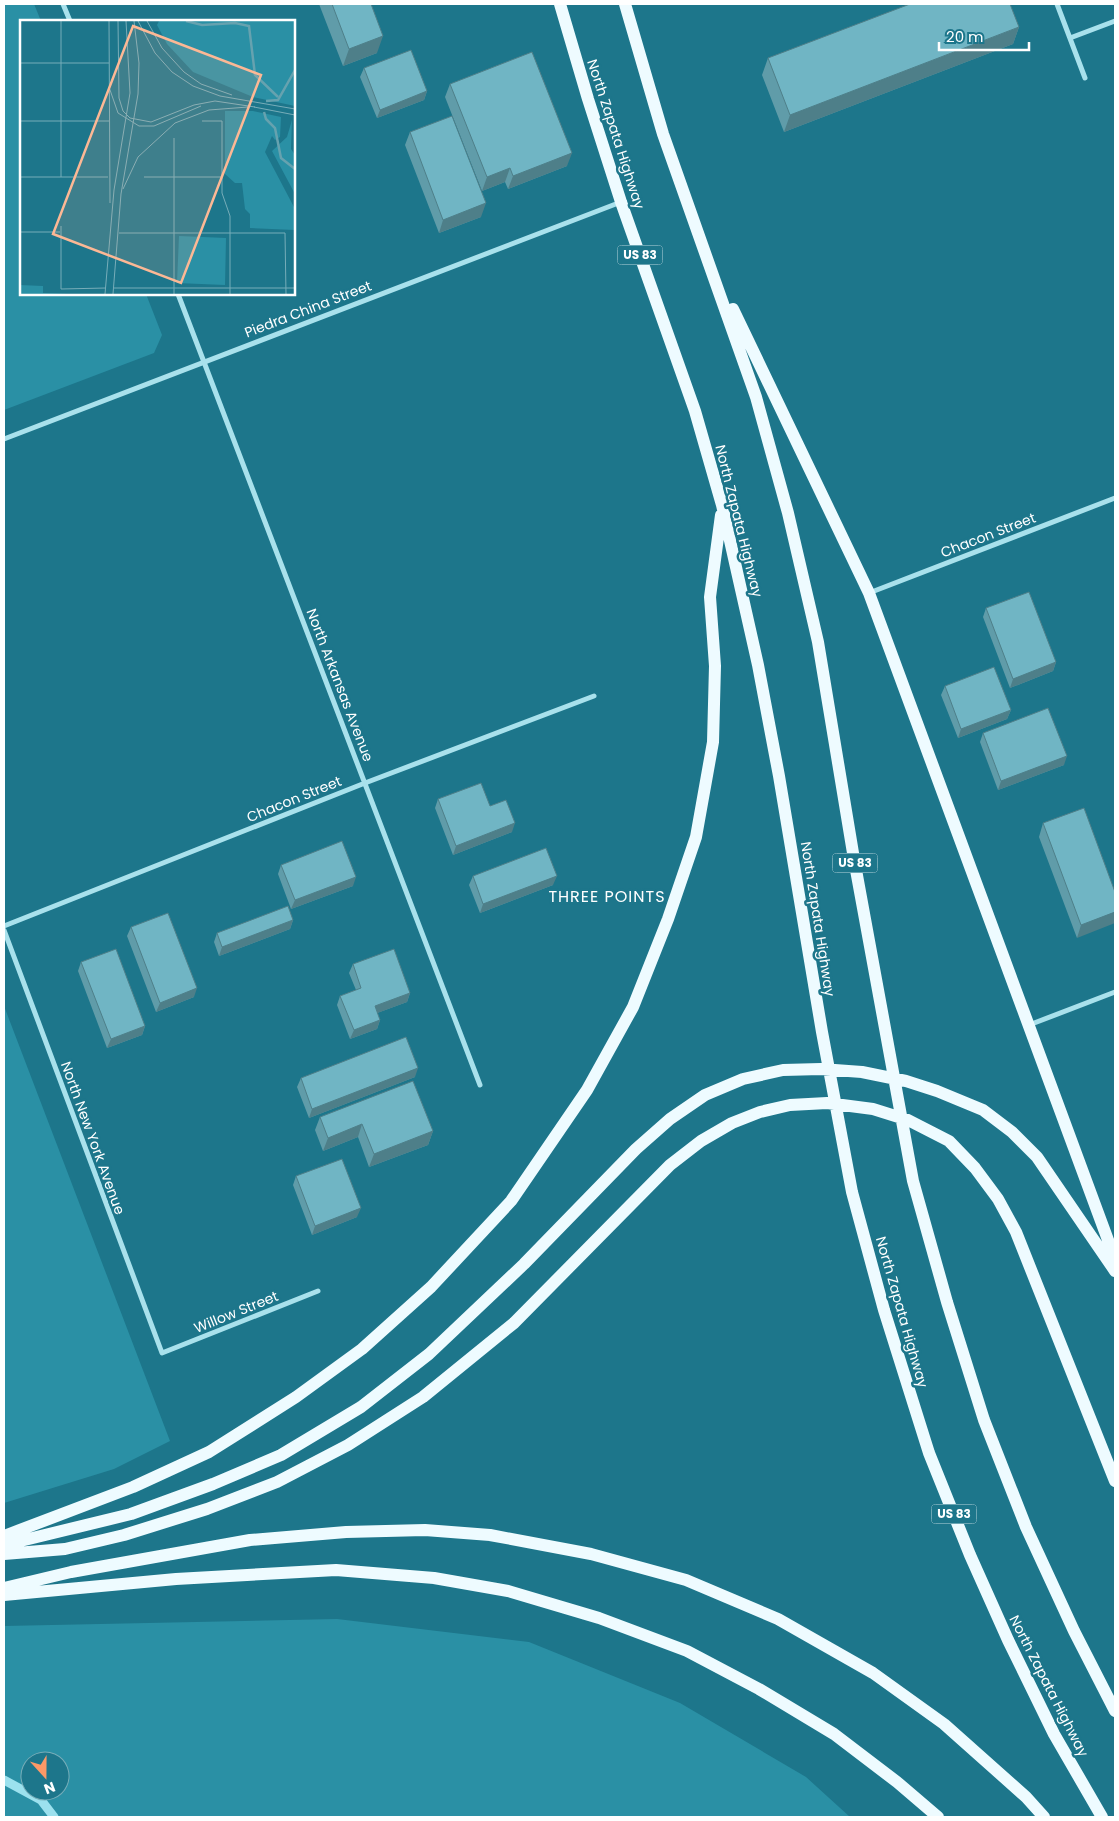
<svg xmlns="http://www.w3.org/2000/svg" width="1119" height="1821" font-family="Poppins,sans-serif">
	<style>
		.green { fill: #2a90a5; fill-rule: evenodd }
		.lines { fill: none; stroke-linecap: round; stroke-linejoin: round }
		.stream { stroke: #9ce1ee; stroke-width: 9 }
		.street { stroke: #a9e1ec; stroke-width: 5 }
		.primary { stroke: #eefbff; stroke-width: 12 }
		.wall { fill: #609ca9 }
		.shaded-wall { fill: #4e7f89 }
		.building { fill: #70b5c4; stroke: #4e7f89 }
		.labels { text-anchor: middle; stroke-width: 5; stroke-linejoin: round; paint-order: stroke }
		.shield { fill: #1d768b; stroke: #bbd6dc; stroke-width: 1 }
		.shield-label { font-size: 12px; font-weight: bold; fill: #fff }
		.street-label { font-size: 14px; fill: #fff; stroke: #1d768b }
		.quarter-label { font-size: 16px; letter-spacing: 1px; fill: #fff; stroke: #1d768b }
		.inset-river { fill: none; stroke: #66a2af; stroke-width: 2.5 }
		.inset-road { fill: none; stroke: #77adb9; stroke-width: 1 }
		.view { fill: #fcb895; fill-opacity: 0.15; stroke: #fcb895; stroke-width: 2.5 }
		.inset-edge { fill: none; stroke: #fff; stroke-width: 2.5 }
	</style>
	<rect width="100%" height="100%" fill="#1d768b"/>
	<path class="green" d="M 4,4 L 34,4 L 41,21 L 21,21 L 21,294 L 146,294 L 162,335 L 154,353 L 4,410 Z
		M 4,1006 L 170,1441 L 114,1469 L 4,1503 Z
		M 337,1619 L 529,1642 L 680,1703 L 806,1777 L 850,1817 L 4,1817 L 4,1626 ZM 30,1761 L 60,1761 L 60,1791 L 30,1791 Z"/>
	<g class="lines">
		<path class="stream" d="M 4,1780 L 41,1800 L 54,1817"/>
		<path class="street" d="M 63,4 L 70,21
			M 1057,4 L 1085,78
			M 1070,38 L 1115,21
			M 178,294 L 480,1085
			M 4,439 L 621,202
			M 869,593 L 1115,498
			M 4,926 L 365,783 L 594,696
			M 4,930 L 162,1353 L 318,1291
			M 1029,1025 L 1115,992"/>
		<path class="primary" d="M 560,4 L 588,99 L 621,202 L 695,411 L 722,505 L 758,665 L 779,776 L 822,1032 L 852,1192 L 884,1310 L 929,1453 L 970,1555 L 1008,1640 L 1054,1734 L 1102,1817
			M 625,4 L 663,134 L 756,397 L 788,513 L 818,642 L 854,859 L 913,1181 L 947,1302 L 984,1420 L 1026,1527 L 1074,1631 L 1115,1711
			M 733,309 L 869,593 L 1115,1259
			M 4,1536 L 133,1487 L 209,1452 L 296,1397 L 362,1349 L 431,1287 L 511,1201 L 587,1090 L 633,1007 L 668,919 L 696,837 L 713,742 L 715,666 L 710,597 L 721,515
			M 4,1545 L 131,1514 L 213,1484 L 281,1455 L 361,1407 L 429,1354 L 524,1264 L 636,1149 L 670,1119 L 705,1095 L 743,1079 L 783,1070 L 821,1069 L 862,1072 L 906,1081 L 937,1091 L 983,1110 L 1012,1132 L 1037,1157 L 1115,1271
			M 4,1554 L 65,1549 L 124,1535 L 207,1509 L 277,1482 L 348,1445 L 423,1397 L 514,1323 L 670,1165 L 701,1141 L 732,1123 L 760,1112 L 790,1105 L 827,1103 L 873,1109 L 908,1120 L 949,1141 L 975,1168 L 998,1199 L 1016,1232 L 1115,1481
			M 4,1588 L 71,1572 L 250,1540 L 346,1532 L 425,1530 L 490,1535 L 591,1554 L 686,1580 L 778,1619 L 873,1673 L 944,1724 L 1026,1797 L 1044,1817
			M 4,1595 L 176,1579 L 336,1570 L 434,1578 L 508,1591 L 599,1618 L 687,1651 L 759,1689 L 834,1734 L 897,1782 L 938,1817"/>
	</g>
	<path class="wall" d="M 319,4 L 371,4 L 377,53 L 343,66 Z
		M 1019,27 L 1013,44 L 784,132 L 762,75 L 768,58 Z
		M 364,68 L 427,91 L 424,100 L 377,118 L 360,77 Z
		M 450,84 L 567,166 L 508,189 L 505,182 L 482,191 L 445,97 Z
		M 410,132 L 481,217 L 439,233 L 405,145 Z
		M 986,608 L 1056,662 L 1053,671 L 1010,688 L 983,617 Z
		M 945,686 L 1011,710 L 1007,719 L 958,738 L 941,695 Z
		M 983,733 L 1064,765 L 998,790 L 980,742 Z
		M 438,799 L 490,806 L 512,832 L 453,855 L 435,808 Z
		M 1043,823 L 1115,892 L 1077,938 L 1039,837 Z
		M 281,865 L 353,886 L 291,909 L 278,874 Z
		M 473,876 L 553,885 L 480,913 L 469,885 Z
		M 293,920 L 290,929 L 219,956 L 214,942 L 217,933 Z
		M 131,927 L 194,997 L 156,1012 L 127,936 Z
		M 81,962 L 145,1026 L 142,1035 L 107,1048 L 78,971 Z
		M 353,964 L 410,993 L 407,1002 L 377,1013 L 380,1020 L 377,1029 L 350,1039 L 337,1005 L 340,996 L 356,990 L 349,973 Z
		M 415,1077 L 309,1118 L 297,1087 L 301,1078 Z
		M 320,1117 L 433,1131 L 428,1145 L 369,1167 L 358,1137 L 323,1151 L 315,1130 Z
		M 296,1176 L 357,1217 L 312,1235 L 293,1185 Z"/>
	<path class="shaded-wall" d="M 1019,27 L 1013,44 L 784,132 L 790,115 Z
		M 383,36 L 377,53 L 343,66 L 349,49 Z
		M 427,91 L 424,100 L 377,118 L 380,110 Z
		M 572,153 L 567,166 L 508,189 L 513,176 Z
		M 510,168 L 505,182 L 482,191 L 487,177 Z
		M 486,203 L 481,217 L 439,233 L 443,220 Z
		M 1056,662 L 1053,671 L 1010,688 L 1013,679 Z
		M 1011,710 L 1007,719 L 958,738 L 961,729 Z
		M 1067,756 L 1064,765 L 998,790 L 1001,781 Z
		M 515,823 L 512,832 L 453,855 L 456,846 Z
		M 557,876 L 553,885 L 480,913 L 483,904 Z
		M 356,877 L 353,886 L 291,909 L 295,900 Z
		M 1115,912 L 1115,923 L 1077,938 L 1081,925 Z
		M 293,920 L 290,929 L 219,956 L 222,947 Z
		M 197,988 L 194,997 L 156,1012 L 160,1003 Z
		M 410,993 L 407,1002 L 372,1015 L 375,1006 Z
		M 380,1020 L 377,1029 L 350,1039 L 354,1030 Z
		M 145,1026 L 142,1035 L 107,1048 L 111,1039 Z
		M 418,1068 L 415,1077 L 309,1118 L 312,1109 Z
		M 362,1124 L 358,1137 L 323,1151 L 328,1138 Z
		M 433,1131 L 428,1145 L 369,1167 L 374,1154 Z
		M 361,1208 L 357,1217 L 312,1235 L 315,1226 Z"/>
	<path class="building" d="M 332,4 L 371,4 L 383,36 L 349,49 Z
		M 910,4 L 1010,4 L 1019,27 L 790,115 L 768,58 Z
		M 411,50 L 427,91 L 380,110 L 364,68 Z
		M 532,52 L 572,153 L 513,176 L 510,168 L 487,177 L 450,84 Z
		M 452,116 L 486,203 L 443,220 L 410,132 Z
		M 1029,592 L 1056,662 L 1013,679 L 986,608 Z
		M 994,667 L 1011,710 L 961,729 L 945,686 Z
		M 1048,708 L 1067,756 L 1001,781 L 983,733 Z
		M 481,783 L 490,806 L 506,800 L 515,823 L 456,846 L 438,799 Z
		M 1084,808 L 1115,892 L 1115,912 L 1081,925 L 1043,823 Z
		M 342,841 L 356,877 L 295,900 L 281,865 Z
		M 546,848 L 557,876 L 483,904 L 473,876 Z
		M 288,906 L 293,920 L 222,947 L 217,933 Z
		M 168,913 L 197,988 L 160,1003 L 131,927 Z
		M 116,949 L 145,1026 L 111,1039 L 81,962 Z
		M 394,949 L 410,993 L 375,1006 L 380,1020 L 354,1030 L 340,996 L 361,988 L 353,964 Z
		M 406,1037 L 418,1068 L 312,1109 L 301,1078 Z
		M 413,1081 L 433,1131 L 374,1154 L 362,1124 L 328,1138 L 320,1117 Z
		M 342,1159 L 361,1208 L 315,1226 L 296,1176 Z"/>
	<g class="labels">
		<g class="shield">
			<rect x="617.5" y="245.5" width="45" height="19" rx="4"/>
			<rect x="832.5" y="853.5" width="45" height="19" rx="4"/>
			<rect x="931.5" y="1504.5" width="45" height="19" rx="4"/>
		</g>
		<g class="shield-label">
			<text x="640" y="259">US 83</text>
			<text x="855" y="867">US 83</text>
			<text x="954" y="1518">US 83</text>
		</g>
		<g class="street-label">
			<text transform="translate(616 134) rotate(72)" y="5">North Zapata Highway</text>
			<text transform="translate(308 309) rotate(-21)" y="5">Piedra China Street</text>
			<text transform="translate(739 521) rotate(76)" y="5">North Zapata Highway</text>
			<text transform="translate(988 535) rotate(-21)" y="5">Chacon Street</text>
			<text transform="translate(340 685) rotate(69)" y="5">North Arkansas Avenue</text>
			<text transform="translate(294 799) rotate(-22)" y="5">Chacon Street</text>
			<text transform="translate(818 919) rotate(81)" y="5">North Zapata Highway</text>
			<text transform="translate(93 1138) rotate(70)" y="5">North New York Avenue</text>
			<text transform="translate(236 1312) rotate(-22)" y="5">Willow Street</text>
			<text transform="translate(902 1312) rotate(74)" y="5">North Zapata Highway</text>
			<text transform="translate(1049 1686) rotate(63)" y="5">North Zapata Highway</text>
		</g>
		<g class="quarter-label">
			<text x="607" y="902">THREE POINTS</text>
		</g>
	</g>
	<g transform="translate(20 20)">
		<rect width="275" height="275" fill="#1d768b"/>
		<path d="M 139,1 L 275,1 L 275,86 L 233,77 L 173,52 L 147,24 L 137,5 ZM 205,91 L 233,91 L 261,97 L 260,117 L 255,120 L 252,116 L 245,132 L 275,189 L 275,210 L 230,208 L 230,194 L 225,189 L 222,163 L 215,163 L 205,154 ZM 272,100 L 271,129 L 275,135 L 275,174 L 252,131 L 267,117 ZM 159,216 L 206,218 L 205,265 L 157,263 ZM 0,265 L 23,266 L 23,273 L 47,274 L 0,274 Z" fill="#2a90a5"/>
		<path class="inset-river" d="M 166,1 L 182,5 L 215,3 L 229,6 L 235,55 L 258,77M 246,81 L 258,80 L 275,50M 244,92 L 246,99 L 255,108 L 261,138 L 275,149"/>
		<path class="inset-road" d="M 89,1 L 90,183M 98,1 L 99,78 L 103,91 L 110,98 L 131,102 L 174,85 L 195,81 L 235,87M 118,1 L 135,33 L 152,52 L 173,66 L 200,76 L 275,89M 127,1 L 142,28 L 164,52 L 181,64 L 212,75M 0,43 L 89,43M 89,67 L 98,93 L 119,106 L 134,106 L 181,86M 234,87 L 275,95M 0,101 L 89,101M 182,101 L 202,101 L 202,173 L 210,196 L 210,274M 154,118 L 154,274M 0,157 L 88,157M 41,157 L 41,1M 124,157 L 202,157M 103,169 L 118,137 L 155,103 L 189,90 L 228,87M 41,206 L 41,269 L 86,268M 0,212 L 40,212M 99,213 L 265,213 L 266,274M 94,268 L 275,268M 85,274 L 94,170 L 110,73 L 106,1M 93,274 L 101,174 L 118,74 L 119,43 L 114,1"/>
		<path class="view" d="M 113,6 L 241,55 L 161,263 L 33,214 Z"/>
		<rect width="275" height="275" class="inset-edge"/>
	</g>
	<rect width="1119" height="1821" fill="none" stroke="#ffffff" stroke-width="10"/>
	<g transform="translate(45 1776) rotate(159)"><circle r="24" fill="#1d768b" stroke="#77adb9"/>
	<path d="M0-4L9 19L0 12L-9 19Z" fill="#fb9967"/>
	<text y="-8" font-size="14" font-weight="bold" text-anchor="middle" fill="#ffffff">N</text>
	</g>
	<path d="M939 42v8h90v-8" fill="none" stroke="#ffffff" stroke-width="2.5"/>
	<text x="946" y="42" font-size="15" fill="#ffffff" stroke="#1d768b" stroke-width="4" paint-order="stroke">20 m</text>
</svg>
